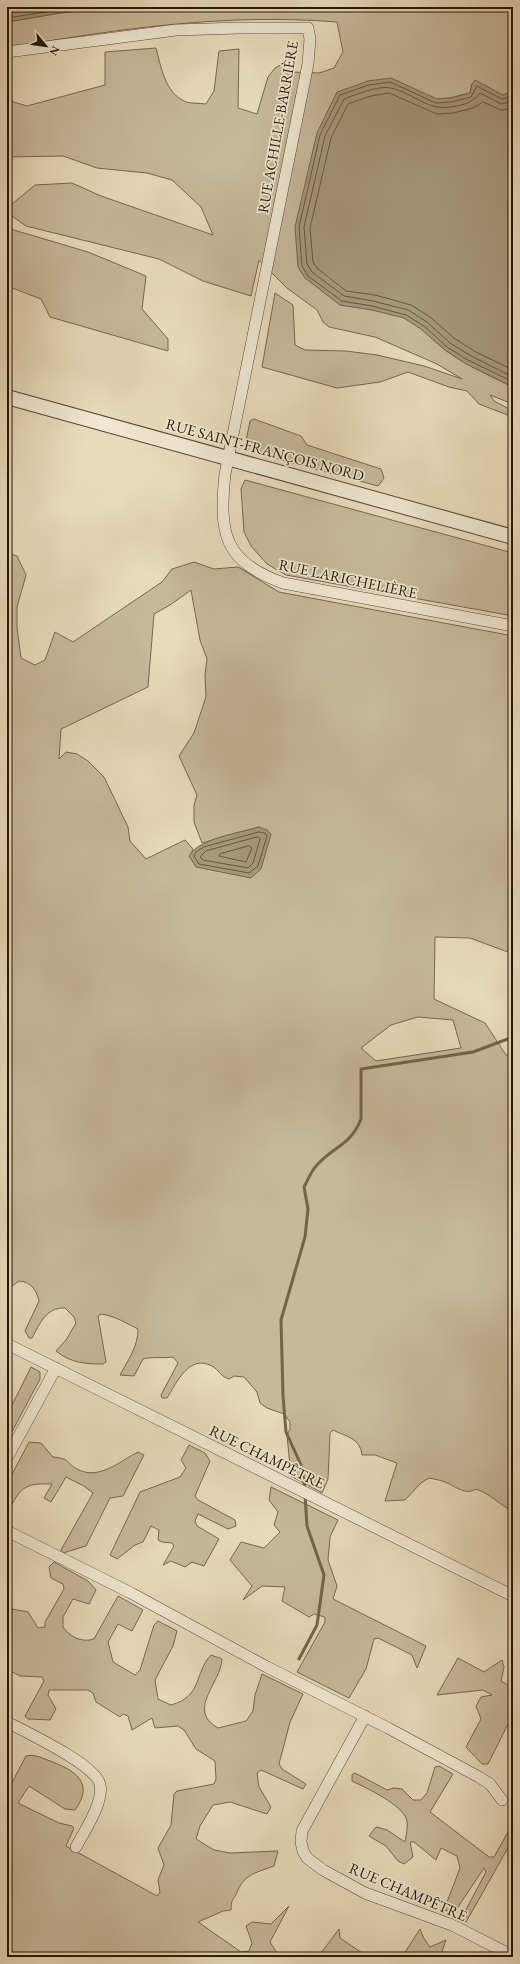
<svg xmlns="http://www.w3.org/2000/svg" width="520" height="1964" font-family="'EB Garamond',serif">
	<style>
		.green { fill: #c7b89b; stroke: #76664e; fill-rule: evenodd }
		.water { fill: #a6977b; stroke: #72634a }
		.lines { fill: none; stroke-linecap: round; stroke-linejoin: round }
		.shore { stroke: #66563e; stroke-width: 1 }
		.stream { stroke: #72634a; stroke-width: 3 }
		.minor-casing { stroke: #56462f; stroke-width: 12 }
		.tertiary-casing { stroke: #56462f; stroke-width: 16 }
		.minor { stroke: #f0e7d3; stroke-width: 11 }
		.tertiary { stroke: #f0e7d3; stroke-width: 14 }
		.labels { text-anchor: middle; stroke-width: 3.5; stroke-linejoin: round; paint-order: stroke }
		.street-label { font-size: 15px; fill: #251400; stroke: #f0e7d3 }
	</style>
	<rect width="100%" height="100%" fill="#e8dabb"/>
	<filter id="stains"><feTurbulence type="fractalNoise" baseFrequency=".005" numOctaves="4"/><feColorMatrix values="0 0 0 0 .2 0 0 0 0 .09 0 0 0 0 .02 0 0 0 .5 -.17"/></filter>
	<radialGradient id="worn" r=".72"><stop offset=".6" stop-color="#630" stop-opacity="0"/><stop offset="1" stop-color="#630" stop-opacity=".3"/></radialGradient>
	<path class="green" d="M 116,7 L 513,7 L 513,91 L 503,95 L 472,84 L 470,93 L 450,98 L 437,99 L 340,305 C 361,308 384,310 404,318 C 420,325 431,339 445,350 C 466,365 490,376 513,387 L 513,404 L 490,395 L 494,401 L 513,411 L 513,417 L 479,404 L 467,391 L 449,387 L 408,372 L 380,382 L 337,388 L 262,367 L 275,293 L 293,305 L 295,345 L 305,350 L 346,351 L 377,355 L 424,366 L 462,379 L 437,364 L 375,337 L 329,327 L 323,322 L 317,310 L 287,288 L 259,260 L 251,296 L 203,281 L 159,259 L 26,226 L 8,213 L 12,204 L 35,185 L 72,183 L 101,196 L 213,235 L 201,207 L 172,180 L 147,173 L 97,168 L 63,156 L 7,157 L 7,100 L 27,106 L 105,85 L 105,52 L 156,48 C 161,67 165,92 184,101 C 190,104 200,103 206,104 L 214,91 L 219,51 L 239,49 L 238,108 L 257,114 L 268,77 L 275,68 L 293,58 L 291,72 L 319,73 L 334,68 L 343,52 L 337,22 C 226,13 117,29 7,48 L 7,22 L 60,13 Z
		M 7,228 L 88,252 L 146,276 L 142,309 L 168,339 L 168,351 L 50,317 L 41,299 L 7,286 Z
		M 254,419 L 301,436 L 307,445 L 381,469 L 384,478 L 378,486 L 252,452 L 245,446 L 250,421 Z
		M 245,480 L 513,553 L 513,616 L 286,575 L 267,564 L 251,546 L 244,532 L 241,489 Z
		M 7,553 L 17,556 L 26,575 L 17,607 L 17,628 L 21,658 L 35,665 L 45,660 L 55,632 L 73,642 L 162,582 L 172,569 L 194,562 L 214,569 L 238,567 L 279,592 L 513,636 L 513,862 L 511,862 L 510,882 L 513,889 L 513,952 L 505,951 L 470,938 L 435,937 L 434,999 L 485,1023 L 506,1055 L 513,1056 L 513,1511 C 499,1505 491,1494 476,1489 C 466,1496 455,1486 445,1482 C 440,1480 434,1479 429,1478 L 421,1483 L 405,1500 L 385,1501 L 397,1463 L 375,1455 L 362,1455 C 360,1438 347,1437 333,1430 L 330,1433 L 328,1479 L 322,1493 L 291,1476 L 287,1435 L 290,1429 L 290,1422 L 284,1414 L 267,1408 L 260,1403 L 257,1392 L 244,1377 L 234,1376 L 229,1379 C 221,1377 219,1370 212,1366 C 189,1354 177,1382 167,1398 L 162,1398 L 161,1395 L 178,1363 L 173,1357 C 167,1358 147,1357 143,1359 L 134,1376 L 120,1375 C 128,1360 138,1347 138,1329 C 126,1323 115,1316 101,1314 L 98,1316 L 106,1362 L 103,1364 C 85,1364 71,1363 56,1351 L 66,1340 L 76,1323 L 74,1317 L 65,1308 C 46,1307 39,1325 32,1338 L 29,1338 L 25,1331 L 39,1301 C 36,1289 31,1282 19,1281 L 12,1286 L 7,1294 L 7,1273 L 11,1261 L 7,1257 ZM 191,590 L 200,640 L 207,659 L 205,675 L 206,697 L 194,733 L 179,756 L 197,795 L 194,805 L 194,822 L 202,843 L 259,827 L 190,856 L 193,849 L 185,840 L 146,859 L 130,841 L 128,827 L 104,777 L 88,761 L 77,754 L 66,752 L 59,759 L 61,729 L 148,687 L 154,614 L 170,605 ZM 418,1017 L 453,1020 L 461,1048 L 376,1061 L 361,1048 L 391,1025 Z
		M 31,1367 L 40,1372 L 40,1379 L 7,1441 L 7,1415 Z
		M 29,1442 L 41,1443 L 53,1457 C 72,1459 64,1462 77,1469 C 99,1481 120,1461 138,1452 L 144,1455 L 123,1496 L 110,1498 L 86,1546 L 63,1553 L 61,1550 L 93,1493 L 84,1486 L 66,1477 L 51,1502 L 44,1498 L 52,1484 C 22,1483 22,1488 7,1512 L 7,1484 Z
		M 189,1445 L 205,1453 L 210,1461 L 195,1496 L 198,1500 L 235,1520 L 236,1526 L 228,1529 L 198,1514 L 195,1521 L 197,1526 L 219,1539 L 204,1566 L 192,1562 L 185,1567 L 171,1561 L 163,1565 L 174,1546 L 172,1543 L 162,1542 L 158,1540 L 159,1530 L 151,1526 L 143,1542 L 135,1545 L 117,1559 L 110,1555 L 140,1492 L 180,1477 L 186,1468 L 181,1460 Z
		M 271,1487 L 338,1520 L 330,1537 L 328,1560 L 337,1586 L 333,1599 L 426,1646 L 417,1668 L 412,1655 L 378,1638 L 374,1639 L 366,1669 L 349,1698 L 297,1672 L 325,1622 L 325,1617 L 314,1614 L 309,1617 L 282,1601 L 285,1587 L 262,1586 L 243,1600 L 252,1586 L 230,1560 L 241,1542 L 264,1548 L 280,1532 L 274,1525 L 278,1512 L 269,1500 Z
		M 54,1562 L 88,1581 L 96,1590 L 89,1604 L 73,1599 L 63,1617 L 63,1627 C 70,1637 82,1643 94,1639 L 118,1596 L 143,1610 L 132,1631 L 118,1624 L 108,1642 L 113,1662 L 135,1675 L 140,1670 L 154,1625 L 158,1621 L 177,1631 L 173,1646 L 155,1680 L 158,1699 L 171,1705 C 203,1696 194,1673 211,1655 L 222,1659 C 221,1683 186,1710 218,1728 L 246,1721 L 253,1711 L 255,1695 L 262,1674 L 303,1694 L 290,1722 L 279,1764 L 282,1769 L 306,1784 L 303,1789 L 261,1770 L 257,1773 L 259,1787 L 271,1807 L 267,1814 L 230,1802 L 213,1805 L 200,1826 L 196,1839 L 214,1850 L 230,1853 L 278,1851 L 274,1866 C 258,1872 245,1874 238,1890 C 234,1901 231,1897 231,1910 L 223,1911 L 198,1922 L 241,1952 L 249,1951 L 252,1943 L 246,1926 L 252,1922 L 271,1924 L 289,1906 L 270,1942 L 279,1956 L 300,1957 L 7,1957 L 7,1792 L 26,1756 C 34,1754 42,1758 50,1761 C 75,1770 95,1783 75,1810 L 65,1809 L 29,1786 L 18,1803 L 59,1823 L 72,1826 L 74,1828 L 66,1846 L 157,1896 L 160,1892 L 158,1880 L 164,1865 L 158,1848 L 171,1825 L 174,1794 L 177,1791 L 214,1784 L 216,1779 L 215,1761 L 196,1749 L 184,1730 L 178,1726 L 155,1728 L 152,1718 L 132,1730 L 128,1716 L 123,1714 L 120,1717 L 96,1702 L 93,1693 L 88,1690 L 49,1690 L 48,1695 L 56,1709 L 50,1720 L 28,1719 L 25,1716 L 44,1681 L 42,1677 L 20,1676 L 7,1669 L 7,1645 L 9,1641 L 7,1640 L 7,1608 L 28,1612 L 38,1628 L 45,1627 L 45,1622 L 64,1589 L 63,1584 L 51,1578 L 49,1567 Z
		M 458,1658 L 484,1672 L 502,1660 L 504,1667 L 501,1681 L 513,1688 L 513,1724 L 508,1724 L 488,1764 L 482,1764 L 466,1747 L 481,1719 L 476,1706 L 481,1697 L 492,1695 L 483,1690 L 437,1695 Z
		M 439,1766 L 453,1774 L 430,1812 L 489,1857 L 494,1857 L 513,1823 L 513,1839 L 466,1922 L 461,1919 L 486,1872 L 484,1868 L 454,1913 L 444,1910 L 460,1868 L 457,1856 L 441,1848 L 436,1860 L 414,1842 L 410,1842 L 413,1857 L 404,1864 L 398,1861 L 386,1846 L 369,1836 L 376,1827 L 387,1830 L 405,1842 C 406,1836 408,1827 407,1821 C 404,1805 366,1788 352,1781 L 352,1775 L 355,1773 L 387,1790 L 394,1788 L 402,1789 L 413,1800 L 421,1800 L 427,1793 L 435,1767 Z
		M 339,1929 L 340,1938 L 368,1957 L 318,1957 Z
		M 420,1929 L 423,1937 L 430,1947 L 446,1940 L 440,1957 L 402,1957 Z"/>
	<path class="water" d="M 7,7 L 116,7 L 60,13 L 7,22 Z
		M 391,78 L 437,99 L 450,98 L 470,93 L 472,84 L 475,80 L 503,95 L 513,91 L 513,387 L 466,364 L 445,350 L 421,329 L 404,318 L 372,310 L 340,305 L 305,278 L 298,267 L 295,227 L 317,133 L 337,92 L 368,81 Z
		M 259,827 L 267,830 L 271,834 L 261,869 L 251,878 L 196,867 L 189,856 C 199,838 240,833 259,827 Z"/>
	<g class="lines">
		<path class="shore" d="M 7,18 L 79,7
			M 513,96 L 502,99 L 477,86 L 471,97 L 451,102 L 436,103 L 390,82 L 369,85 L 340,95 L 320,135 L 299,227 L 302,266 L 308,276 L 342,301 L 372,306 L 406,315 L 424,326 L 447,347 L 468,360 L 513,382
			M 513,101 L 501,104 L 480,93 C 472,102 469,103 457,106 C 428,113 416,94 391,88 C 379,85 355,95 344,99 L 325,136 L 304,227 L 307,264 L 312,272 L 344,296 L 373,301 L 408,310 L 427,322 L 450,343 L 471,356 L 513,377
			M 513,108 L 501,110 L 483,102 L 473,108 L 453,113 L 437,114 L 389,93 L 371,96 L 348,104 L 331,138 L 310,228 L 313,262 L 317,268 L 346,291 L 375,295 L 411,305 L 430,317 L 454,338 L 474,351 L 513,370
			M 259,832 L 265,833 L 267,836 L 258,866 L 249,873 L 199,864 L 194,856 L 196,852 L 204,847 Z
			M 258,837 L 260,839 L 253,863 L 248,868 L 203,860 L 200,857 L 206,851 Z
			M 249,846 L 252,848 L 246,862 L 219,856 L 220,854 Z"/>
		<path class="stream" d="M 305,1489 L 301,1465 L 286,1432 L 283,1396 L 281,1320 L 305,1237 L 308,1209 L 304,1187 C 308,1180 311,1171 317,1165 C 333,1147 351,1145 361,1119 L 361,1069 L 473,1052 L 513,1037
			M 299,1659 L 317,1625 L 324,1575 L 307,1526 L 305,1495"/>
		<g class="minor-casing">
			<path id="minor" d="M 7,52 L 176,30 L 238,28 L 308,28 L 310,39 L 308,64 L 225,474 C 219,533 223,561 283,583 L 513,626
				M 7,1344 L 513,1596
				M 7,1458 L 56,1368
				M 7,1531 L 131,1593 L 267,1667 L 388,1728 L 479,1777 L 490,1784 L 502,1800
				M 365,1716 L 302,1831 L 301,1842 L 303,1851 L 307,1858 L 323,1870 L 365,1893 L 452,1925 L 513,1956
				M 7,1722 C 26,1732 97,1765 100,1785 C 104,1802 84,1832 76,1847"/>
		</g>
		<g class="tertiary-casing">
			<path id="tertiary" d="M 7,397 L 513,537"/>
		</g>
		<use href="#minor" class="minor"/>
		<use href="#tertiary" class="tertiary"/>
	</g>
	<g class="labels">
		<g class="street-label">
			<text transform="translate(278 127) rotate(-80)" y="5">RUE ACHILLE-BARRIÈRE</text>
			<text transform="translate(265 450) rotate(15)" y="5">RUE SAINT-FRANÇOIS NORD</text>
			<text transform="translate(348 579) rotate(12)" y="5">RUE LARICHELIÈRE</text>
			<text transform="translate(267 1457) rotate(26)" y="5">RUE CHAMPÊTRE</text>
			<text transform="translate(408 1892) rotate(23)" y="5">RUE CHAMPÊTRE</text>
		</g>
	</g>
	<rect width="520" height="1964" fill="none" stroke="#e8dabb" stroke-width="24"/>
	<rect x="8" y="8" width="504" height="1948" fill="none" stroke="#251400" stroke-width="2"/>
	<rect x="12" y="12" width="496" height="1940" fill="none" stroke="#251400"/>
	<g transform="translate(46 46) rotate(119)" stroke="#f0e7d3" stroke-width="3" paint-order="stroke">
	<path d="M0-3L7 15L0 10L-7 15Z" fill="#251400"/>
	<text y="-6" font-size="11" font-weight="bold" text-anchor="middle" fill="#251400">N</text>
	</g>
	<rect width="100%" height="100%" filter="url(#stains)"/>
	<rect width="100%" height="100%" fill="url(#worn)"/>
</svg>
